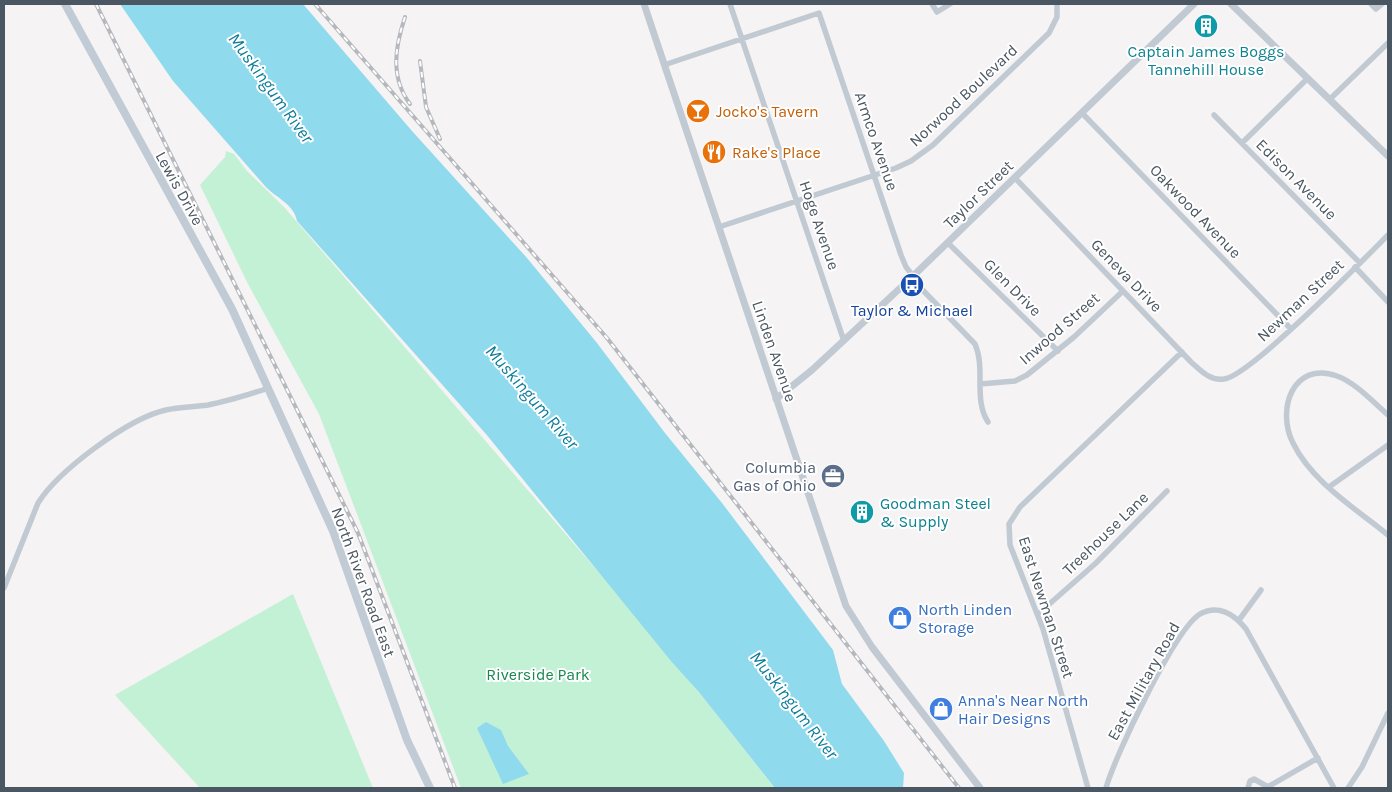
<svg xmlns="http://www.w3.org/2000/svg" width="1392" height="792" font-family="Karla,sans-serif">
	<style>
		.green { fill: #c3f1d5 }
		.water { fill: #90daee }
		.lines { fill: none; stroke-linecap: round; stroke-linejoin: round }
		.minor { stroke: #c1cad2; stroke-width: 5.5 }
		.tertiary { stroke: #c1cad2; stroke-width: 7 }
		.secondary { stroke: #c1cbd6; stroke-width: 8 }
		.rail-casing { stroke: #b5b8bd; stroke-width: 4 }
		.rail { stroke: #fff; stroke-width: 2; stroke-dasharray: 5.5; stroke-linecap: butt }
		.labels { text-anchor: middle; stroke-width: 4; stroke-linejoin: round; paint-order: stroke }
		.culture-label { font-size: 16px; fill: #0d838f; stroke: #fff }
		.street-label { font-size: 16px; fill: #4a5661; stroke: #fff }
		.food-label { font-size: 16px; fill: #c56008; stroke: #fff; text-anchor: start }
		.transit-label { font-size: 16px; fill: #164399; stroke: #fff }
		.service-label { font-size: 16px; fill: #4e5e75; stroke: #fff; text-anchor: end }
		.shop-label { font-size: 16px; fill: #366cbe; stroke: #fff; text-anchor: start }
		.park-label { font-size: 16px; fill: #17864f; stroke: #fff }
		.water-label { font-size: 18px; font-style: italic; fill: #0c7c9b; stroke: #fff }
	</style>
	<rect width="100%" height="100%" fill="#f5f3f3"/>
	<path class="green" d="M 226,151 L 234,154 L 247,171 L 284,207 L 600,574 L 698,691 L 775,788 L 461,788 L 319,414 L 248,284 L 200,185 L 225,157 Z
		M 293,594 L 373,788 L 200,788 L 115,695 Z"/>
	<path class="water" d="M 120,4 L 303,4 L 412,131 L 527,258 L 597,343 L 665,433 L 722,503 L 833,650 L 842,684 L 884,741 L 904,773 L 903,788 L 775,788 L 698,691 L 671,661 L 486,434 L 297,221 C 294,204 276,198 265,186 L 173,81 Z
		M 486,722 L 501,730 L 508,746 L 529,774 L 503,784 L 477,728 Z"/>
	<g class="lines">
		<path class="minor" d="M 730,4 L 844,341
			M 932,4 L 937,12 L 950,4
			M 1371,4 L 1376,9 L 1382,4
			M 664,65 L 819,13 L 901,255 L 906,267 L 913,276
			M 1330,99 L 1388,43
			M 1082,113 L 1290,328
			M 1214,115 L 1360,263
			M 1242,143 L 1308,78
			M 1015,178 L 1191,362 C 1201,371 1210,381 1224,379 C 1250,376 1363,260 1388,235
			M 719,227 L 896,168 L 911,161 L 933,145 L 1049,33 L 1057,17 L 1057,4
			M 948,243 L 1058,351
			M 1355,267 L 1388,302
			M 911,278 L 975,344 C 986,369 973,399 988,422
			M 980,384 L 1015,381 L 1027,375 L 1074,337 L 1123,291
			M 1388,415 C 1373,402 1356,383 1337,376 C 1293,360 1276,410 1293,443 C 1312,482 1355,508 1388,535
			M 1329,487 L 1388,445
			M 4,588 L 38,503 C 59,470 129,418 166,410 C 179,407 194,407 208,405 C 228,401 247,395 266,389
			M 1038,614 L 1096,563 L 1167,491
			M 1239,620 L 1261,590
			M 1088,788 L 1043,629 L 1010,545 L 1009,524 L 1020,507 L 1182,352
			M 1106,788 C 1114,758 1175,629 1200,614 C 1218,604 1234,614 1246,629 L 1334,788
			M 1248,788 L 1250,781 L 1254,779 L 1268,787
			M 1266,788 L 1318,758
			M 1348,788 L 1362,767 L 1388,713"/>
		<path class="tertiary" d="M 644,4 L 846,606 L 872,647 L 980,788
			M 1231,4 L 1388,156
			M 776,399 L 812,370 L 911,278 L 1194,4"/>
		<path class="secondary" d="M 65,4 L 232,309 L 333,531 L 407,740 L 430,788"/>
		<g class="rail-casing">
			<path id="rail" d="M 96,4 L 358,533 L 455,788
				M 315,4 L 607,338 L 959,788
				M 405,17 C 395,47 390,77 410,104
				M 420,61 L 426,107 L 440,139"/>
		</g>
		<use href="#rail" class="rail"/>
	</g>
	<defs>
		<g id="building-disc" transform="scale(1.25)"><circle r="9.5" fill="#0f9aa8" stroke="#fff"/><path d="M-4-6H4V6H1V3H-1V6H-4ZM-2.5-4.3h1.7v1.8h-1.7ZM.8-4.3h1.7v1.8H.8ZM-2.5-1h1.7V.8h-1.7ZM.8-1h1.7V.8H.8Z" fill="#fff"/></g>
		<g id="bar-disc" transform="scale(1.25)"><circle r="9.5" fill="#e8710a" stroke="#fff"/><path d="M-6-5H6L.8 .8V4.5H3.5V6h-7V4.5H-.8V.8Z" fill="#fff"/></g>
		<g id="restaurant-disc" transform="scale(1.25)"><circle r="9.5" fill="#e8710a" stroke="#fff"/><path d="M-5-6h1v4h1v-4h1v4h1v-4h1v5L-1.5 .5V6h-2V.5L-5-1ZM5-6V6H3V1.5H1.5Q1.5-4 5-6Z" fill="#fff"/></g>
		<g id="bus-disc" transform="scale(1.25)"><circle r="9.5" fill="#1a4fb4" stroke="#fff"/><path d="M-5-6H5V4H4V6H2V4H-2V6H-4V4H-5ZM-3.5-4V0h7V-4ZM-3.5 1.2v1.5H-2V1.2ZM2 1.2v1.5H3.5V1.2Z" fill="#fff"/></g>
		<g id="office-disc" transform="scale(1.25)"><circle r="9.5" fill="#5c6f8a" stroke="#fff"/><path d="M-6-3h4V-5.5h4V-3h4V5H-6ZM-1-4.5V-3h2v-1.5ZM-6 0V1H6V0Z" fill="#fff"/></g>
		<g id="shop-disc" transform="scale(1.25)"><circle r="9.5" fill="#3f7fe0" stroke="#fff"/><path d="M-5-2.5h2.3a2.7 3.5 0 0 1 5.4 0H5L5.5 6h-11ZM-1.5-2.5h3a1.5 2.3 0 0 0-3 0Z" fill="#fff"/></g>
	</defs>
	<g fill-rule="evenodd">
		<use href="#building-disc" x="1206" y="26"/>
		<use href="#bar-disc" x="698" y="111"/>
		<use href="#restaurant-disc" x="714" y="152"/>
		<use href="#bus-disc" x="912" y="285"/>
		<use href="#office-disc" x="833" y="476"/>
		<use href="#building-disc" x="862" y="512"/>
		<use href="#shop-disc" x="900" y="618"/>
		<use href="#shop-disc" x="941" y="709"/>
	</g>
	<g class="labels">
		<g class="culture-label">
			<text x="1206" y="57">Captain James Boggs<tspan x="1206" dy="18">Tannehill House</tspan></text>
			<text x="880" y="509" text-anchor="start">Goodman Steel<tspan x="880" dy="18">&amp; Supply</tspan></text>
		</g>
		<g class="street-label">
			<text transform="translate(963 95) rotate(-43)" y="6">Norwood Boulevard</text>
			<text transform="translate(877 141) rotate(71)" y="6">Armco Avenue</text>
			<text transform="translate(1297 179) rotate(45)" y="6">Edison Avenue</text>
			<text transform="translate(180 188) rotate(61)" y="6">Lewis Drive</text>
			<text transform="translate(978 194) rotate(-44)" y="6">Taylor Street</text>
			<text transform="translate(1196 211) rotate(46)" y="6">Oakwood Avenue</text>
			<text transform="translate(820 225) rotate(71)" y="6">Hoge Avenue</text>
			<text transform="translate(1127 275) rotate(46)" y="6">Geneva Drive</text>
			<text transform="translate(1013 287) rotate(45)" y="6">Glen Drive</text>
			<text transform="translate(1300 300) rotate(-43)" y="6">Newman Street</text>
			<text transform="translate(1059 328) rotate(-41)" y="6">Inwood Street</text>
			<text transform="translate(775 351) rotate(71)" y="6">Linden Avenue</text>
			<text transform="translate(1105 533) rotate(-44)" y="6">Treehouse Lane</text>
			<text transform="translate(364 582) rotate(70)" y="6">North River Road East</text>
			<text transform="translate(1047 607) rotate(72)" y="6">East Newman Street</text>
			<text transform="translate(1143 681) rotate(-61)" y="6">East Military Road</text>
		</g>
		<g class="food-label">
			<text x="716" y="117">Jocko's Tavern</text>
			<text x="732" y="158">Rake's Place</text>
		</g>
		<g class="transit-label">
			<text x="912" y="316">Taylor &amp; Michael</text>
		</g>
		<g class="service-label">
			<text x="816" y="473">Columbia<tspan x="816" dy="18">Gas of Ohio</tspan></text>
		</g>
		<g class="shop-label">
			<text x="918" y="615">North Linden<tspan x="918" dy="18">Storage</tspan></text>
			<text x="958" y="706">Anna's Near North<tspan x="958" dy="18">Hair Designs</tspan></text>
		</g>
		<g class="park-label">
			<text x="538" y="680">Riverside Park</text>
		</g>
		<g class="water-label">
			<text transform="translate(271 88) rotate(54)" y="6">Muskingum River</text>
			<text transform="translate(532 397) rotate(49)" y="6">Muskingum River</text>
			<text transform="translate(794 705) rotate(52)" y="6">Muskingum River</text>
		</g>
	</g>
	<rect width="1392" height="792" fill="none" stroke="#4a5661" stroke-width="10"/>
</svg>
